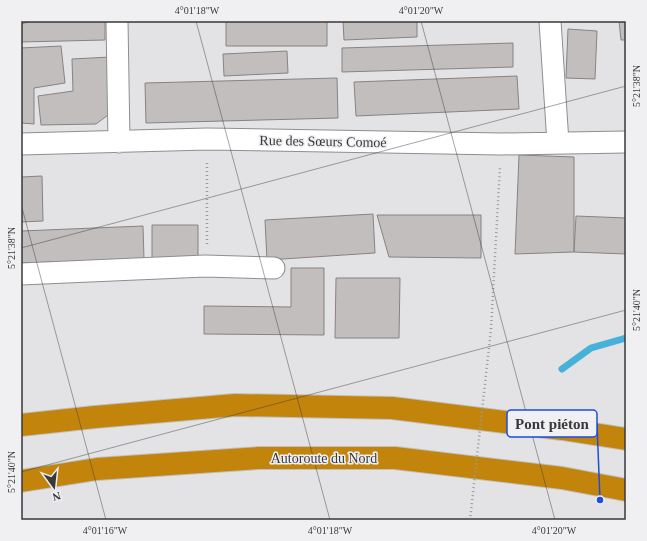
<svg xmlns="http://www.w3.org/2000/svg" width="647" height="541" font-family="Georgia,serif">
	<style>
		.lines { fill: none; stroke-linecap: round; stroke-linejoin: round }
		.stream { stroke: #46b2d9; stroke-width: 7 }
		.building { fill: #c2bebd; stroke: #868382 }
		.minor-casing { stroke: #8e8e91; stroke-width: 23 }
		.motorway-casing { stroke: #c0c0c0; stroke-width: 24 }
		.path { stroke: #9a9a9c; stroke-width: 2.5; stroke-dasharray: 1 3; stroke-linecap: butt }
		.minor { stroke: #fff; stroke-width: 21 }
		.motorway { stroke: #c3840c; stroke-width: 22 }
		.path-bridge { stroke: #9a9a9c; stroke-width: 2.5; stroke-dasharray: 1 3; stroke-linecap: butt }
		.ticks { fill: none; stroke: #39393a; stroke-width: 1; stroke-opacity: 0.45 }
		.labels { text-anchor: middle; stroke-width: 3; stroke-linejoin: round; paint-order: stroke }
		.street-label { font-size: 14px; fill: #39393a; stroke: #f0f0f3 }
		.leader { fill: none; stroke: #1d4ed8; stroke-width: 1.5 }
		.callout-dot { fill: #1d4ed8; stroke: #f0f0f3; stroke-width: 1.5 }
		.callout { fill: #f0f0f3; stroke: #1d4ed8; stroke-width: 1.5 }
		.callout-label { font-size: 15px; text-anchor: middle; font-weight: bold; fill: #39393a }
		.neatline { fill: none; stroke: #39393a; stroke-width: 1.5 }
		.ticks-label { font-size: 10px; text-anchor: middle; fill: #39393a }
	</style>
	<rect width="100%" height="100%" fill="#e3e3e6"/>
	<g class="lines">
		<path class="stream" d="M 562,369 L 591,348 L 626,338"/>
	</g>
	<path class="building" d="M 21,21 L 105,21 L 105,40 L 21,42 Z
		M 226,21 L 327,21 L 327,46 L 226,46 Z
		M 343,21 L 417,21 L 417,37 L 344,40 Z
		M 619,21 L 626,21 L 626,40 L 621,40 Z
		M 568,29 L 597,31 L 595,79 L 566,78 Z
		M 513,43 L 513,67 L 342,72 L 342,48 Z
		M 61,46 L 65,83 L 34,88 L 34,124 L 21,123 L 21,48 Z
		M 287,51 L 288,73 L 224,76 L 223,54 Z
		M 110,57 L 112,112 L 96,124 L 41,125 L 38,96 L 73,91 L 72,59 Z
		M 517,76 L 519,109 L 356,116 L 354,82 Z
		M 337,78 L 338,118 L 146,123 L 145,83 Z
		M 519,155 L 574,157 L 574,252 L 515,254 Z
		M 42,176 L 43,221 L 21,222 L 21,177 Z
		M 373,214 L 375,253 L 267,260 L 265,220 Z
		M 377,215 L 481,215 L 481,258 L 389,257 Z
		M 576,216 L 626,218 L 626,254 L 574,252 Z
		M 152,225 L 198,225 L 198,261 L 152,261 Z
		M 143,226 L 144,259 L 21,263 L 21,231 Z
		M 291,268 L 324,268 L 324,335 L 204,334 L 204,306 L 291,307 Z
		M 336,278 L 400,278 L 399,338 L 335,338 Z"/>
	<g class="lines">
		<g class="minor-casing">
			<path id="minor" d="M 117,21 L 119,142
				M 550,21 L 558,143
				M 21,144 L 207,139 L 501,144 L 626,142
				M 21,274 L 205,266 L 274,268"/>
		</g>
		<g class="motorway-casing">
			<path id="motorway" d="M 21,425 L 95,417 L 235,405 L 392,408 L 562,429 L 626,439
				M 21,481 L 97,469 L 259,458 L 395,458 L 562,478 L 626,490"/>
		</g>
		<path class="path" d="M 207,244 L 207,161
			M 491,329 L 500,166"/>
		<use href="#minor" class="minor"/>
		<use href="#motorway" class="motorway"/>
		<path class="path-bridge" d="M 470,520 L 491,329"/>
	</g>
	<path class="ticks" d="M 196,21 L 330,520M 421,21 L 555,520M 21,24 L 32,21M 21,204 L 106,520M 21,248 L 626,86M 21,472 L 626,310"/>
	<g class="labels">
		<g class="street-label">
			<text transform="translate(323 141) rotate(1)" y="5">Rue des Sœurs Comoé</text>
			<text x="324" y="463">Autoroute du Nord</text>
		</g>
	</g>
	<path class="leader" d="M600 500L597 424"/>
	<circle class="callout-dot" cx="600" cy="500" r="4"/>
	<rect class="callout" x="507" y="410" width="90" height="27" rx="4"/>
	<g class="callout-label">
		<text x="552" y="429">Pont piéton</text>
	</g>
	<rect width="647" height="541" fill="none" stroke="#f0f0f3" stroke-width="44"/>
	<g transform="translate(54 487) rotate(165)" stroke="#f0f0f3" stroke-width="3" paint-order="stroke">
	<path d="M0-3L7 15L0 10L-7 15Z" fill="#39393a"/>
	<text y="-6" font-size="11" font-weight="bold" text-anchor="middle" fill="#39393a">N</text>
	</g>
	<rect x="22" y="22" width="603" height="497" class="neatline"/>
	<g class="ticks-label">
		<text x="197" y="14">4°01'18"W</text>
		<text x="421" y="14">4°01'20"W</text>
		<text transform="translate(636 86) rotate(-90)" y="4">5°21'38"N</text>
		<text transform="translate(11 248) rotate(-90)" y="4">5°21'38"N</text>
		<text transform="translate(636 310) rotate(-90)" y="4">5°21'40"N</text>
		<text transform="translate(11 472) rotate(-90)" y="4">5°21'40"N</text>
		<text x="105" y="534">4°01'16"W</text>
		<text x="330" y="534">4°01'18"W</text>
		<text x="554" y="534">4°01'20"W</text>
	</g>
</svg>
